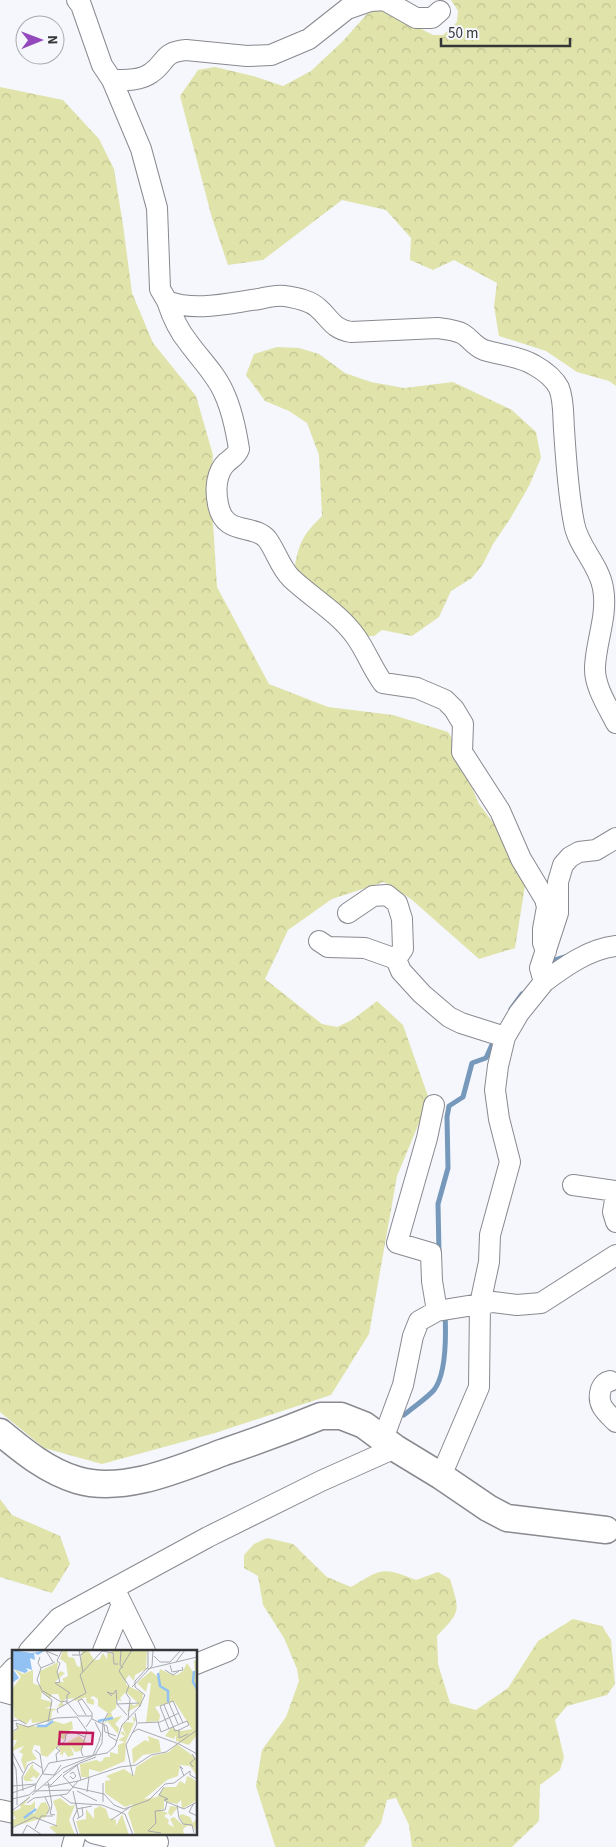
<svg xmlns="http://www.w3.org/2000/svg" width="616" height="1847" font-family="'Source Sans 3',sans-serif">
	<style>
		.forest { fill: url(#forest-crowns) }
		.lines { fill: none; stroke-linecap: round; stroke-linejoin: round }
		.stream { stroke: #7598bb; stroke-width: 5 }
		.minor-casing { stroke: #898a90; stroke-width: 22 }
		.tertiary-casing { stroke: #898a90; stroke-width: 29 }
		.minor { stroke: #fff; stroke-width: 20 }
		.tertiary { stroke: #fff; stroke-width: 26 }
		.inset-river { fill: none; stroke: #91c2f3; stroke-width: 2.5 }
		.inset-road { fill: none; stroke: #a8aaae; stroke-width: 1 }
		.view { fill: #c2185b; fill-opacity: 0.15; stroke: #c2185b; stroke-width: 2.5 }
		.inset-edge { fill: none; stroke: #353638; stroke-width: 2.5 }
	</style>
	<defs>
		<pattern id="forest-crowns" width="20" height="18" patternUnits="userSpaceOnUse" patternTransform="scale(1.25)"><rect width="20" height="18" fill="#e0e3aa"/><path d="M2 6a3 3 0 1 1 6 0M12 15a3 3 0 1 1 6 0" fill="none" stroke="#c1c393"/></pattern>
	</defs>
	<rect width="100%" height="100%" fill="#f5f7fd"/>
	<path class="forest" d="M 451,0 L 616,0 L 616,386 L 609,381 L 577,372 L 546,351 L 499,336 L 494,306 L 497,283 L 454,260 L 433,270 L 410,260 L 411,238 L 386,210 L 342,200 L 263,260 L 228,265 L 212,218 L 180,96 L 198,70 L 215,67 L 253,76 L 283,86 L 311,71 L 343,41 L 367,14 L 379,9 L 392,14 L 433,35 L 443,35 L 457,22 L 458,11 Z
		M 0,87 L 63,100 L 99,139 L 114,169 L 123,225 L 132,293 L 153,343 L 196,396 L 213,455 L 211,490 L 217,587 L 269,684 L 328,707 L 393,715 L 448,732 L 458,749 L 460,760 L 479,804 L 501,833 L 513,854 L 525,886 L 515,948 L 479,959 L 411,899 L 384,882 L 332,899 L 288,930 L 265,979 L 322,1024 L 337,1027 L 352,1020 L 377,1001 L 403,1025 L 429,1099 L 397,1176 L 369,1334 L 331,1395 L 215,1433 L 102,1464 L 44,1448 L 0,1412 Z
		M 277,347 L 299,348 L 319,354 L 345,373 L 371,382 L 404,388 L 453,382 L 512,410 L 536,432 L 541,458 L 529,486 L 510,519 L 493,544 L 483,564 L 472,578 L 451,591 L 439,617 L 412,636 L 382,630 L 374,636 L 362,636 L 309,588 L 295,565 C 300,540 304,534 322,516 L 319,455 L 307,423 L 289,411 L 265,401 L 246,375 L 254,354 Z
		M 0,1499 L 12,1515 L 60,1536 L 70,1564 L 52,1593 L 0,1577 Z
		M 267,1538 L 293,1544 L 327,1577 L 351,1587 C 381,1569 382,1566 416,1580 L 438,1572 L 450,1579 C 460,1612 461,1611 437,1636 L 438,1664 L 450,1703 L 476,1710 L 508,1688 L 538,1641 L 573,1619 L 602,1626 L 611,1640 L 615,1684 L 607,1695 L 567,1706 L 555,1720 L 564,1757 L 560,1770 L 540,1785 L 539,1821 L 512,1847 L 412,1847 L 409,1825 L 396,1798 L 387,1800 L 381,1823 L 364,1847 L 276,1847 L 275,1846 L 256,1786 L 262,1750 L 286,1717 L 299,1681 L 297,1669 L 284,1638 L 263,1605 L 258,1576 L 244,1568 L 244,1555 L 254,1544 Z"/>
	<g class="lines">
		<path class="stream" d="M 548,968 L 555,960 L 565,957
			M 511,1009 L 522,994
			M 439,1253 L 438,1204 L 448,1168 L 447,1117 L 449,1106 L 463,1097 L 472,1063 L 486,1058 L 495,1038
			M 404,1415 C 413,1407 426,1399 434,1390 C 447,1373 446,1334 445,1313"/>
		<g class="minor-casing">
			<path id="minor" d="M 77,0 L 81,5 L 102,65 L 112,80 L 141,149 L 157,208 L 160,289 L 167,301 C 195,312 229,303 259,299 C 267,297 277,295 285,296 C 296,298 310,300 318,308 C 330,318 332,329 351,332 L 437,328 C 445,329 456,330 463,334 C 471,339 474,346 484,350 C 500,355 519,356 534,365 C 543,370 554,378 559,388 C 564,400 563,416 564,429 C 566,460 568,493 574,523 C 578,547 599,564 603,588 C 608,615 596,641 595,667 C 594,686 608,707 616,723
				M 386,1 L 416,18 L 432,18 L 440,11
				M 112,80 C 125,80 140,81 151,73 C 167,62 162,52 186,50 L 247,56 L 271,55 L 309,39 L 347,9 L 370,1 L 387,0
				M 167,301 C 172,316 178,330 188,342 C 200,359 216,374 224,393 C 232,410 236,430 239,449 C 237,455 232,458 227,462 C 216,472 215,490 218,504 C 224,537 254,523 267,539 C 276,551 280,567 291,578 C 312,598 339,613 356,637 C 366,651 372,668 383,683 L 417,688 L 445,700 L 454,709 L 463,724 L 462,752 L 500,811 L 521,859 L 545,899 L 547,907 L 543,929 L 543,943 L 546,951
				M 348,913 L 373,896 L 387,895 L 397,903 L 402,919 L 403,949 L 396,959 L 401,971 L 422,994 L 449,1017 L 461,1023 L 505,1037
				M 319,941 L 328,947 L 365,948 L 396,959
				M 544,982 C 564,967 589,949 616,946
				M 434,1105 L 427,1138 L 397,1243 L 431,1253 L 432,1281 L 437,1311
				M 573,1185 L 616,1191
				M 616,1194 L 613,1212 L 616,1222
				M 610,1381 C 605,1382 603,1384 601,1389 C 596,1405 606,1412 616,1422
				M 383,1439 L 403,1385 L 413,1336 L 419,1321 L 437,1311 L 480,1304 L 489,1262 L 490,1235 L 510,1162 L 499,1119 L 495,1090 L 498,1066 L 505,1037 L 519,1013 L 544,982 L 540,968 L 558,913 L 558,882 L 563,865 L 570,857 L 579,852 L 596,850 L 616,838
				M 441,1476 L 479,1387 L 480,1304 L 493,1302 L 517,1305 L 541,1303 L 616,1255
				M 114,1588 L 145,1651
				M 29,1651 L 59,1618 L 208,1537 L 321,1481 L 395,1448
				M 103,1651 L 122,1604
				M 196,1664 L 228,1651
				M 0,1683 L 14,1668
				M 0,1691 L 14,1695
				M 0,1810 L 14,1813
				M 93,1833 L 136,1844 L 158,1842
				M 72,1847 L 76,1833"/>
		</g>
		<g class="tertiary-casing">
			<path id="tertiary" d="M 0,1432 C 23,1451 47,1471 77,1480 C 124,1494 181,1468 224,1452 C 257,1441 289,1429 321,1416 L 341,1416 L 364,1425 L 395,1448 L 441,1476 L 488,1508 L 507,1518 L 606,1530"/>
		</g>
		<use href="#minor" class="minor"/>
		<use href="#tertiary" class="tertiary"/>
	</g>
	<g transform="translate(12 1650)">
		<rect width="185" height="185" fill="#f5f7fd"/>
		<path d="M 51,0 L 55,0 L 56,7 L 62,8 L 65,16 L 68,17 L 70,0 L 76,0 L 82,10 L 87,10 L 91,3 L 95,9 L 95,3 L 99,3 L 102,9 L 99,0 L 135,1 L 134,19 L 123,25 L 122,31 L 117,25 L 114,29 L 114,35 L 131,43 L 130,54 L 115,62 L 119,53 L 122,56 L 126,53 L 114,42 L 108,48 L 110,51 L 105,50 L 104,58 L 99,62 L 101,68 L 110,66 L 103,74 L 107,78 L 106,84 L 95,71 L 92,74 L 96,63 L 86,56 L 86,49 L 81,46 L 78,48 L 82,50 L 82,55 L 75,53 L 74,47 L 64,51 L 60,49 L 64,48 L 54,49 L 50,52 L 52,55 L 45,57 L 49,52 L 46,44 L 40,44 L 38,49 L 30,41 L 29,49 L 40,52 L 40,56 L 33,58 L 45,59 L 40,61 L 39,71 L 20,73 L 19,68 L 15,74 L 2,67 L 0,39 L 9,27 L 2,19 L 11,24 L 21,20 L 21,33 L 28,36 L 28,21 L 46,12 L 45,25 L 48,21 L 53,23 L 43,32 L 52,32 L 50,29 L 56,26 L 54,13 L 48,9 ZM 185,10 L 185,85 L 177,95 L 164,91 L 164,85 L 162,89 L 153,86 L 159,78 L 169,81 L 180,79 L 162,51 L 143,57 L 148,65 L 147,71 L 134,72 L 139,33 L 136,33 L 134,42 L 125,33 L 139,21 L 146,27 L 148,19 L 160,25 L 165,25 L 171,21 L 175,13 L 183,25 L 182,11 ZM 120,66 L 124,69 L 114,91 L 113,111 L 88,122 L 77,119 L 77,127 L 69,127 L 68,114 L 84,110 L 89,112 L 93,107 L 98,107 L 98,102 L 106,104 L 106,95 L 113,92 L 106,90 L 113,86 L 108,83 L 111,81 L 115,87 L 110,76 L 114,72 L 122,73 ZM 42,71 L 52,74 L 60,71 L 61,79 L 55,82 L 52,90 L 46,86 L 46,96 L 35,107 L 29,105 L 28,96 L 22,95 L 20,102 L 25,109 L 15,112 L 13,121 L 9,110 L 11,104 L 7,102 L 12,96 L 0,101 L 5,90 L 0,90 L 0,84 L 6,78 L 3,75 L 33,77 ZM 67,86 L 74,92 L 68,101 L 63,102 L 58,95 L 62,105 L 56,107 L 52,101 L 50,108 L 50,104 L 47,105 L 49,102 L 46,97 ZM 136,86 L 147,90 L 149,102 L 131,105 L 121,114 L 120,99 L 133,90 L 137,92 ZM 165,94 L 185,109 L 185,126 L 178,116 L 168,115 L 166,126 L 155,130 L 132,149 L 145,147 L 153,137 L 164,137 L 168,131 L 173,134 L 175,126 L 180,128 L 185,132 L 184,151 L 170,159 L 169,150 L 165,154 L 152,151 L 152,159 L 147,160 L 156,163 L 158,156 L 166,157 L 159,166 L 156,163 L 152,166 L 157,170 L 156,174 L 162,177 L 158,169 L 162,167 L 172,176 L 167,166 L 170,164 L 178,167 L 181,173 L 185,168 L 183,181 L 181,176 L 175,176 L 171,179 L 172,185 L 123,185 L 116,163 L 121,154 L 113,157 L 93,143 L 93,131 L 99,130 L 94,126 L 112,119 L 122,126 L 124,117 L 141,106 L 157,102 ZM 21,113 L 21,118 L 28,124 L 24,129 L 22,126 L 18,129 L 22,131 L 13,131 L 11,128 ZM 19,145 L 12,155 L 19,155 L 23,151 L 23,158 L 18,161 L 22,164 L 29,153 L 34,152 L 37,158 L 34,167 L 0,177 L 0,169 L 4,169 L 0,162 L 9,158 L 8,155 ZM 48,148 L 58,156 L 63,155 L 57,170 L 63,185 L 46,185 L 37,177 L 44,175 L 45,162 L 41,151 ZM 88,156 L 94,159 L 97,168 L 104,170 L 104,176 L 110,164 L 117,185 L 68,185 L 64,171 L 74,169 L 74,159 L 82,169 L 82,159 Z" fill="#e0e3aa"/>
		<path d="M 0,0 L 20,3 L 34,0 L 26,5 L 22,3 L 23,10 L 18,8 L 20,20 L 14,18 L 16,21 L 13,23 L 1,19 L 7,28 L 0,33 Z" fill="#91c2f3"/>
		<path class="inset-river" d="M 182,21 L 181,32 L 185,39M 146,23 L 148,36 L 156,41 L 156,52M 86,71 L 101,68M 25,76 L 34,76 L 41,71M 12,168 L 24,159"/>
		<path class="inset-road" d="M 50,0 L 45,11 L 48,13 L 45,22 L 48,32 L 43,33 L 58,43 L 55,45 L 55,53M 67,0 L 71,22M 109,0 L 108,15 L 111,18M 60,5 L 69,5 L 75,0M 142,6 L 148,12 L 158,12 L 169,0M 28,7 L 26,13 L 29,18 L 25,30 L 31,43 L 40,50 L 36,72M 41,12 L 34,1 L 46,6M 164,12 L 173,0M 158,15 L 160,22 L 171,20 L 170,17M 29,18 L 43,12M 135,19 L 185,7M 153,20 L 161,25 L 167,21M 120,37 L 140,16 L 141,0M 31,41 L 49,52 L 54,51 L 66,66 L 80,66M 100,46 L 95,42 L 101,44 L 104,40 L 105,54M 66,51 L 70,49 L 80,63 L 80,68 L 74,77M 66,51 L 74,65M 157,53 L 166,74M 152,55 L 163,81 L 167,80M 127,57 L 133,45 L 123,37 L 123,31 L 136,17 L 136,0M 149,59 L 148,56 L 161,51 L 171,73M 149,59 L 157,79M 46,63 L 45,59 L 74,43 L 68,25 L 90,1 L 101,3 L 102,14 L 106,14M 115,65 L 105,54 L 127,53M 80,69 L 95,76 L 97,86 L 105,91M 116,70 L 118,49 L 114,43 L 117,36 L 107,21 L 120,0M 0,71 L 7,70 L 14,74M 83,72 L 89,84 L 87,90M 146,72 L 149,82 L 175,71 L 177,75 L 167,80M 126,73 L 148,72 L 167,63M 92,75 L 93,82 L 104,86M 167,80 L 167,88 L 176,84M 0,82 L 6,78 L 4,73 L 16,77 L 44,68 L 65,67 L 75,81 L 69,101 L 71,106M 120,83 L 126,79 L 167,94 L 185,104M 23,100 L 28,104 L 31,124 L 42,125 L 49,115M 0,102 L 11,123M 180,104 L 183,109 L 178,113 L 181,117M 81,105 L 88,89M 84,107 L 68,113 L 51,126 L 61,137 L 66,131 L 108,117 L 124,115 L 139,105 L 154,102 L 185,80M 0,110 L 4,119 L 5,136M 45,112 L 44,104 L 48,101 L 44,98 L 53,91 L 54,84 L 61,82 L 73,87M 65,115 L 69,130M 171,119 L 168,116 L 172,126M 51,123 L 66,114M 58,124 L 61,122 L 64,126 L 61,129 L 58,126M 121,126 L 114,95 L 125,74 L 123,63M 36,132 L 40,155 L 38,164 L 43,165M 91,133 L 91,152M 32,135 L 39,135 L 50,124M 0,136 L 24,134 L 37,113 L 95,103 L 103,96 L 110,75 L 129,55M 5,136 L 5,155M 36,137 L 66,131M 11,141 L 10,127 L 16,115 L 21,112 L 30,118M 22,141 L 59,140M 61,141 L 67,168M 65,141 L 85,151M 75,142 L 77,127M 0,143 L 23,135M 20,145 L 51,118 L 83,105 L 90,93 L 91,72 L 96,63M 48,145 L 55,144 L 61,137 L 83,142 L 92,144 L 102,155 L 112,159 L 137,150 L 153,134 L 162,133 L 178,121 L 178,125 L 185,129M 33,147 L 38,158 L 35,164M 0,149 L 17,145 L 23,140 L 24,134M 155,152 L 172,159 L 185,152M 15,153 L 22,148 L 48,145 L 59,153 L 90,155 L 113,164 L 121,185M 182,153 L 177,162 L 185,166M 64,154 L 65,159 L 80,156M 165,155 L 167,168 L 171,174 L 180,175 L 182,183M 1,160 L 18,147M 65,160 L 61,169 L 66,185M 65,169 L 71,165 L 70,157M 99,170 L 118,157M 0,178 L 22,167 L 45,176M 23,179 L 29,166 L 41,166M 149,183 L 136,181 L 144,173 L 143,161 L 153,160 L 155,152 L 152,150 L 156,149 L 147,145 L 152,137M 10,185 L 15,175 L 30,185"/>
		<path class="view" d="M 48,82 L 81,83 L 80,94 L 47,94 Z"/>
		<rect width="185" height="185" class="inset-edge"/>
	</g>
	<g transform="translate(40 40) rotate(89)"><circle r="24" fill="#f5f7fd" stroke="#a8aaae"/>
	<path d="M0-4L9 19L0 12L-9 19Z" fill="#9349bb"/>
	<text y="-8" font-size="14" font-weight="bold" text-anchor="middle" fill="#353638">N</text>
	</g>
	<path d="M441 38v8h129v-8" fill="none" stroke="#353638" stroke-width="2.5"/>
	<text x="448" y="38" font-size="15" fill="#353638" stroke="#f5f7fd" stroke-width="4" paint-order="stroke">50 m</text>
</svg>
